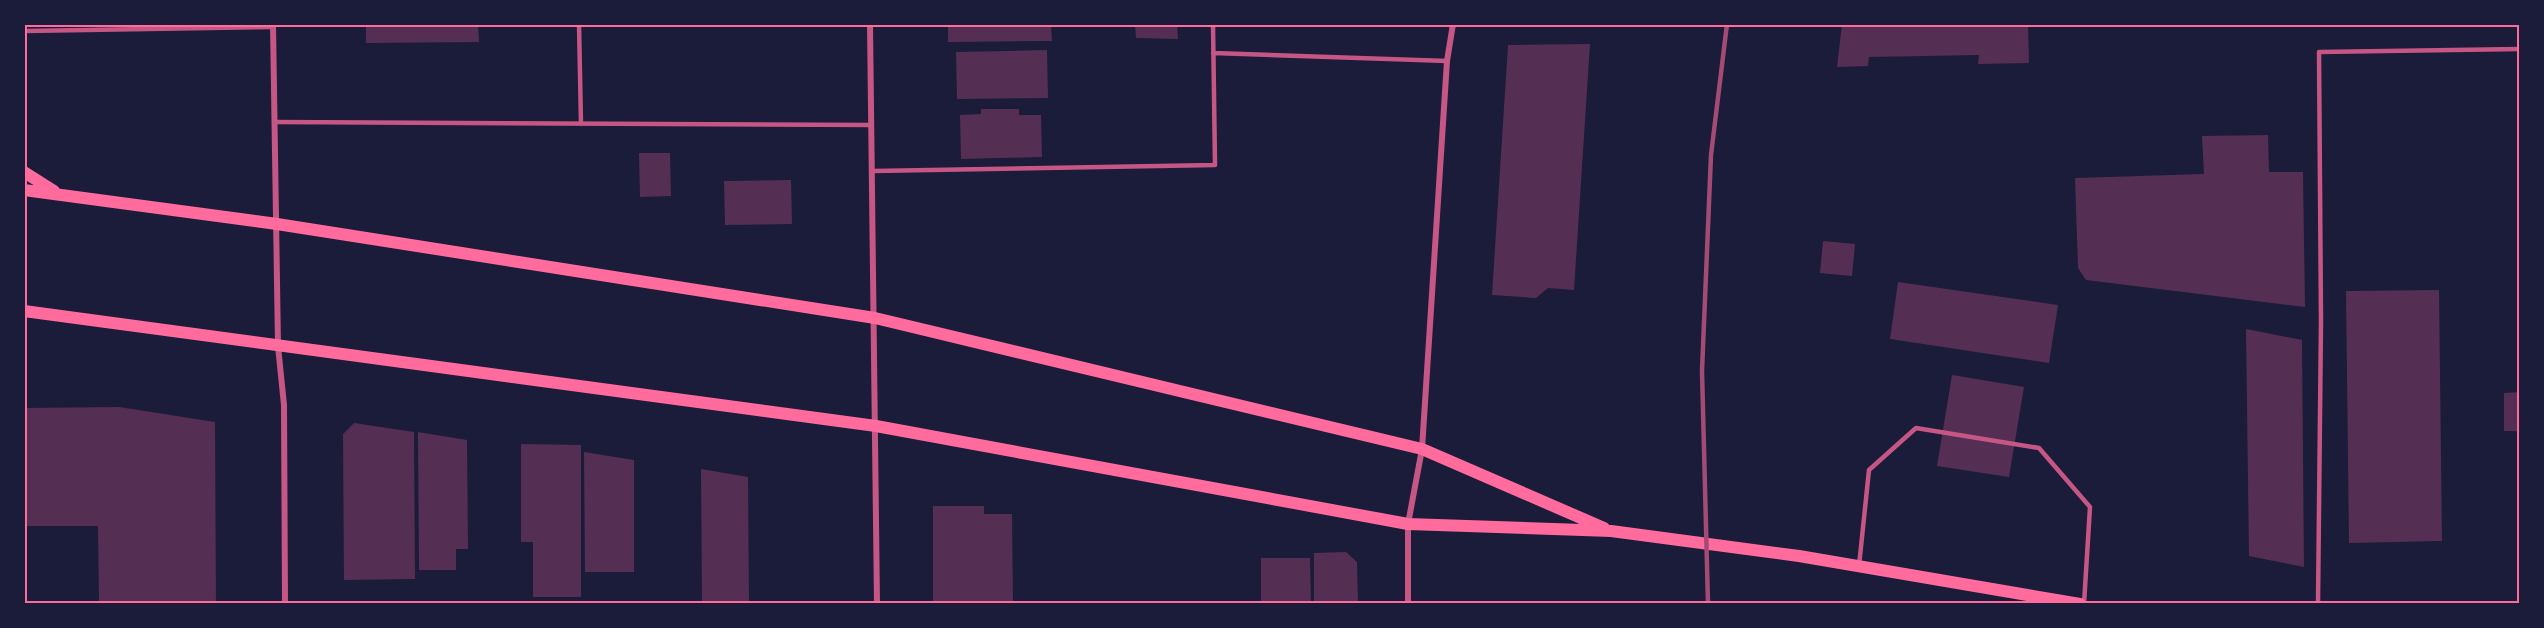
<svg xmlns="http://www.w3.org/2000/svg" width="2544" height="628" font-family="Poppins,sans-serif">
	<style>
		.building { fill: #542f53 }
		.lines { fill: none; stroke-linecap: round; stroke-linejoin: round }
		.service { stroke: #c65784; stroke-width: 4.5 }
		.minor { stroke: #c65784; stroke-width: 6 }
		.secondary { stroke: #ff6b9d; stroke-width: 12 }
		.rail { stroke: #a44b75; stroke-width: 4.5 }
		.neatline { fill: none; stroke: #ff6b9d; stroke-width: 2 }
	</style>
	<rect width="100%" height="100%" fill="#1b1b3a"/>
	<path class="building" d="M 366,24 L 478,24 L 479,42 L 366,43 Z
		M 948,24 L 1051,24 L 1052,41 L 948,42 Z
		M 1135,24 L 1177,24 L 1178,39 L 1136,38 Z
		M 1842,24 L 2028,24 L 2029,63 L 1978,64 L 1979,55 L 1869,57 L 1868,66 L 1837,67 Z
		M 1590,44 L 1574,290 L 1548,288 L 1536,298 L 1492,295 L 1508,45 Z
		M 1047,50 L 1048,98 L 957,99 L 956,52 Z
		M 981,109 L 1019,109 L 1019,115 L 1041,115 L 1042,157 L 961,159 L 960,115 L 981,114 Z
		M 2268,135 L 2269,172 L 2303,172 L 2305,307 L 2086,280 L 2078,268 L 2075,178 L 2204,174 L 2202,136 Z
		M 639,153 L 670,153 L 671,196 L 640,197 Z
		M 791,180 L 792,224 L 725,225 L 724,181 Z
		M 1823,241 L 1855,244 L 1852,276 L 1820,273 Z
		M 1898,282 L 2058,305 L 2049,363 L 1890,339 Z
		M 2439,290 L 2442,541 L 2349,543 L 2346,291 Z
		M 2246,329 L 2302,340 L 2304,567 L 2249,556 Z
		M 1952,375 L 2024,387 L 2009,477 L 1937,466 Z
		M 2520,392 L 2520,431 L 2504,431 L 2504,393 Z
		M 119,407 L 215,422 L 216,604 L 99,604 L 98,526 L 24,526 L 24,408 Z
		M 354,423 L 414,432 L 415,579 L 344,580 L 343,434 Z
		M 418,432 L 467,440 L 468,549 L 456,549 L 456,570 L 419,570 Z
		M 521,444 L 581,445 L 581,597 L 533,597 L 533,542 L 521,542 Z
		M 584,452 L 634,460 L 634,572 L 585,572 Z
		M 701,469 L 748,477 L 749,604 L 702,604 Z
		M 933,506 L 984,506 L 984,514 L 1012,514 L 1013,604 L 933,604 Z
		M 1346,552 L 1357,562 L 1358,604 L 1314,604 L 1314,553 Z
		M 1261,558 L 1310,558 L 1311,604 L 1261,604 Z"/>
	<g class="lines">
		<path class="service" d="M 579,24 L 581,124
			M 24,31 L 273,27
			M 1213,53 L 1447,61
			M 275,122 L 871,125
			M 873,171 L 1215,165 L 1213,24
			M 1859,566 L 1869,470 L 1916,428 L 2039,448 L 2090,507 L 2084,604
			M 2318,604 L 2321,321 L 2319,52 L 2520,49"/>
		<path class="minor" d="M 273,24 L 278,346 L 284,405 L 285,604
			M 870,24 L 877,604
			M 1408,604 L 1408,524 L 1422,449 L 1447,61 L 1453,24"/>
		<path class="secondary" d="M 24,172 L 54,191
			M 24,190 L 277,224 L 875,318 L 1422,449 L 1604,528
			M 24,311 L 876,426 L 1408,524 L 1611,531 L 1799,556 L 2080,604"/>
		<path class="rail" d="M 1708,604 L 1702,371 L 1711,155 L 1727,24"/>
	</g>
	<rect width="2544" height="628" fill="none" stroke="#1b1b3a" stroke-width="51"/>
	<rect x="26" y="26" width="2492" height="576" class="neatline"/>
</svg>
